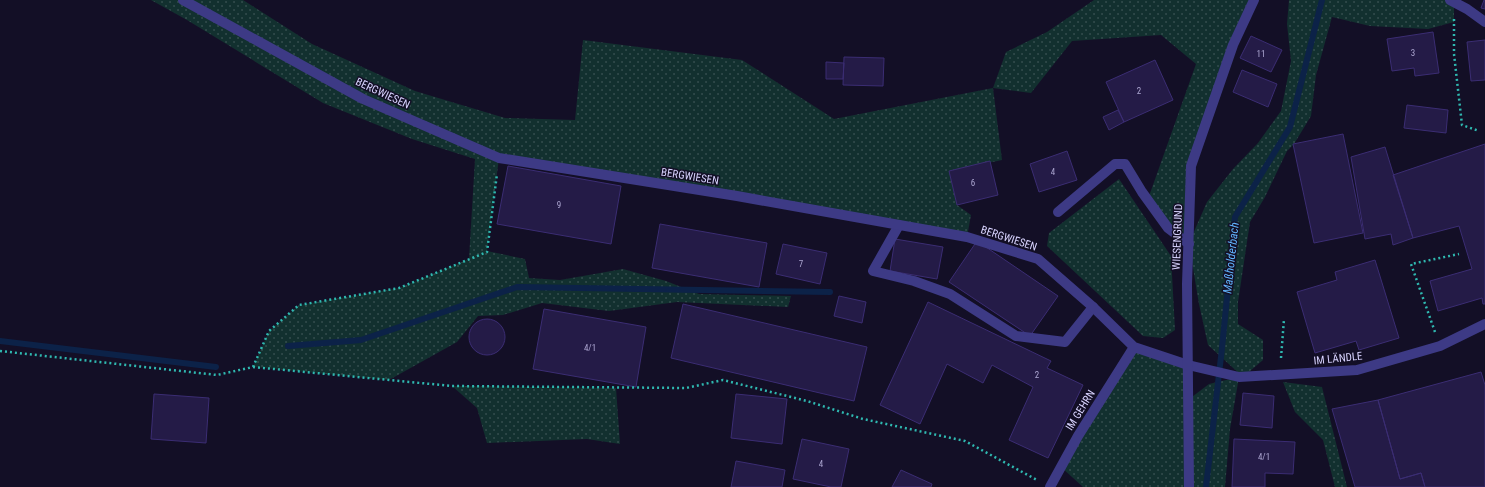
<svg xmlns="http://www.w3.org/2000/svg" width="1485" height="487" font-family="'Roboto Condensed',sans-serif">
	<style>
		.grass { fill: url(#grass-dots) }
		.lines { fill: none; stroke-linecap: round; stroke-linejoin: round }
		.stream { stroke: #0c2248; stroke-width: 6 }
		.building { fill: #241b47; stroke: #3b2d73 }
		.path { stroke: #2fb8b0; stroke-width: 2.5; stroke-dasharray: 2 3; stroke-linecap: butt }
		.service { stroke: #3d3a85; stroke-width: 10 }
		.minor { stroke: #3d3a85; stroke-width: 10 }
		.tertiary { stroke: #3d3a85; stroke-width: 10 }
		.labels { text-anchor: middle; stroke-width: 3; stroke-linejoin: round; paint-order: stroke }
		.number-label { font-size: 9px; fill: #aca6d1 }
		.street-label { font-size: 11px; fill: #d9d4ff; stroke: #130f26 }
		.water-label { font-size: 12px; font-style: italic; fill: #62b6ff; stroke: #130f26 }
	</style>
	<defs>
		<pattern id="grass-dots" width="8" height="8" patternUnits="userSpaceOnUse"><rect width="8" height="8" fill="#12302f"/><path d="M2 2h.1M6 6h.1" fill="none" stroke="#344d4e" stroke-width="1.8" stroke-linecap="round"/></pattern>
	</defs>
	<rect width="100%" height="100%" fill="#130f26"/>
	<path class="grass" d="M 151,0 L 243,0 L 312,44 L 415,91 L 505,118 L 575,120 L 583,40 L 742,60 L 834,119 L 993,88 L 1006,52 L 1047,32 L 1094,0 L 1254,0 L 1191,166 L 1189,243 L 1207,202 L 1233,169 L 1258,143 L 1281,111 L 1291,61 L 1287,24 L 1289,0 L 1450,0 L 1454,3 L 1454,22 L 1428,29 L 1370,26 L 1332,17 L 1316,75 L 1311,116 L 1294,144 L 1287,151 L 1265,197 L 1250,222 L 1238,302 L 1238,324 L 1263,340 L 1263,360 L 1243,377 L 1208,345 L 1199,304 L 1189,244 L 1148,199 L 1196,64 L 1161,35 L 1072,41 L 1031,93 L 993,88 L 1002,160 L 949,171 L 957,205 L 971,215 L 967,237 L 499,158 L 487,251 L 525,259 L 529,278 L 560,280 L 623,269 L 666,281 L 699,294 L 791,296 L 788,307 L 677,302 L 609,311 L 542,303 L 503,315 L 478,316 L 457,342 L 389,380 L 253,367 L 269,331 L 299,305 L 399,288 L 469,259 L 475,159 L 412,139 L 323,103 L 187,20 Z
		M 1119,179 L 1171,256 L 1175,330 L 1163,338 L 1143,336 L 1047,246 L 1049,233 Z
		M 1134,347 L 1188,365 L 1188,400 L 1209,384 L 1239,377 L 1230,429 L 1225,487 L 1083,487 L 1061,467 Z
		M 1283,382 L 1322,387 L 1347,487 L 1335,487 L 1323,440 L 1295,412 Z
		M 452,386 L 616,388 L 620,444 L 587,439 L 487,443 L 477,408 Z"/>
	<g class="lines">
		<path class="stream" d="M 0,341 L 216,367
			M 288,346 L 361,340 L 517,287 L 830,292
			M 1206,487 L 1222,348 L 1235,217 L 1290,127 L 1322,0"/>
	</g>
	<path class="building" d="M 1484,0 L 1485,0 L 1485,9 L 1481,8 Z
		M 1433,32 L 1439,73 L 1415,76 L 1414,68 L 1392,71 L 1387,39 Z
		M 1251,36 L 1282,50 L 1271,72 L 1240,58 Z
		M 1485,40 L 1485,80 L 1471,81 L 1467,42 Z
		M 844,57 L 884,58 L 883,86 L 843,85 Z
		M 1155,60 L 1173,100 L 1124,122 L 1106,82 Z
		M 826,62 L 844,63 L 843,79 L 826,79 Z
		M 1242,70 L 1277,84 L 1268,107 L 1233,92 Z
		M 1407,105 L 1448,110 L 1446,133 L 1404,128 Z
		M 1118,110 L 1124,122 L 1109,130 L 1103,117 Z
		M 1343,134 L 1363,233 L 1314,243 L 1293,144 Z
		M 1485,144 L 1485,304 L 1483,304 L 1482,298 L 1438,311 L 1430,281 L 1472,269 L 1459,226 L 1413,238 L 1393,175 Z
		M 1385,147 L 1413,238 L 1393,245 L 1391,234 L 1365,239 L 1351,157 Z
		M 1067,151 L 1077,180 L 1039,192 L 1030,164 Z
		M 990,161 L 998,195 L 957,205 L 949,171 Z
		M 508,166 L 621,186 L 611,244 L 497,224 Z
		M 660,224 L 767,243 L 759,287 L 652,268 Z
		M 895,239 L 943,247 L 937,279 L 890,271 Z
		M 977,241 L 1058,296 L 1030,336 L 949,282 Z
		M 783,244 L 827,253 L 820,284 L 776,274 Z
		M 1375,260 L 1399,338 L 1359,350 L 1356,341 L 1315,353 L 1297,292 L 1337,280 L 1335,272 Z
		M 839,296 L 866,302 L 862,323 L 834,316 Z
		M 928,302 L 1051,361 L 1047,368 L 1083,385 L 1048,458 L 1009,440 L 1033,387 L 992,365 L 983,383 L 947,364 L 920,424 L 880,405 Z
		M 683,304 L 867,347 L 854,401 L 671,358 Z
		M 544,309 L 646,327 L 636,387 L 533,369 Z
		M469 337a18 18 0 1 1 36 0a18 18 0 1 1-36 0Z
		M 1481,372 L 1485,385 L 1485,487 L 1425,487 L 1421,473 L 1400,479 L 1378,400 Z
		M 1243,393 L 1274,396 L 1272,428 L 1240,425 Z
		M 154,394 L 209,398 L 206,443 L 151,439 Z
		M 736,394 L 787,399 L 782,444 L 731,438 Z
		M 1378,400 L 1400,479 L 1421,473 L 1425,487 L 1355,487 L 1332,409 Z
		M 802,439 L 849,449 L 841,487 L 831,487 L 793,479 Z
		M 1234,439 L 1295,442 L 1293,474 L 1265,473 L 1265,487 L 1232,487 Z
		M 736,461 L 785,470 L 782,487 L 731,487 Z
		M 901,470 L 932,484 L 931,487 L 892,487 Z"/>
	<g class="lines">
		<path class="path" d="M 1454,19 L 1454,54 L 1462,125 L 1479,131
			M 1435,332 L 1411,264 L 1459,254
			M 0,351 L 217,375 L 253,367 L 269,331 L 299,305 L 399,288 L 487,252 L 497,174
			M 1281,358 L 1284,319
			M 253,367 L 452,386 L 686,388 L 723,380 L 807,401 L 863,419 L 965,441 L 1037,480"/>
		<path class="service" d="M 1058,212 L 1115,164 L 1125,164 L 1142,192 L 1168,228 L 1189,244
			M 899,225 L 873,271 L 914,281 L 950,294 L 1016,336 L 1065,342 L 1093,307"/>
		<path class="minor" d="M 183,0 L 363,99 L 499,158 L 737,196 L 967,237 L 1038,259 L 1093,307 L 1134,347 L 1188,365 L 1239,377 L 1357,370 L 1440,346 L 1485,324
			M 1450,0 L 1467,9 L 1485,22
			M 1050,487 L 1078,436 L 1134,347"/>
		<path class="tertiary" d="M 1189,487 L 1187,284 L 1191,166 L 1233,45 L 1254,0"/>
	</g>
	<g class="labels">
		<g class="number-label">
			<text x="1413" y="56">3</text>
			<text x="1261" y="57">11</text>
			<text x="1139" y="94">2</text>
			<text x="1053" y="175">4</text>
			<text x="973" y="186">6</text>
			<text x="559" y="208">9</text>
			<text x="801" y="267">7</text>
			<text x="590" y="351">4/1</text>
			<text x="1037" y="378">2</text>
			<text x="1264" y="460">4/1</text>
			<text x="821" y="467">4</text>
		</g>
		<g class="street-label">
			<text transform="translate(383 93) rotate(25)" y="4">BERGWIESEN</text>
			<text transform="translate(690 176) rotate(9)" y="4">BERGWIESEN</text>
			<text transform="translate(1177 237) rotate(-88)" y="4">WIESENGRUND</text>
			<text transform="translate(1009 238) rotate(18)" y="4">BERGWIESEN</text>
			<text transform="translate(1338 358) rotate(-6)" y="4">IM LÄNDLE</text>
			<text transform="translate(1080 410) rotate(-58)" y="4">IM GEHRN</text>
		</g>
		<g class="water-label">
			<text transform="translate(1231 258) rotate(-84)" y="4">Maßholderbach</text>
		</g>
	</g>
</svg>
